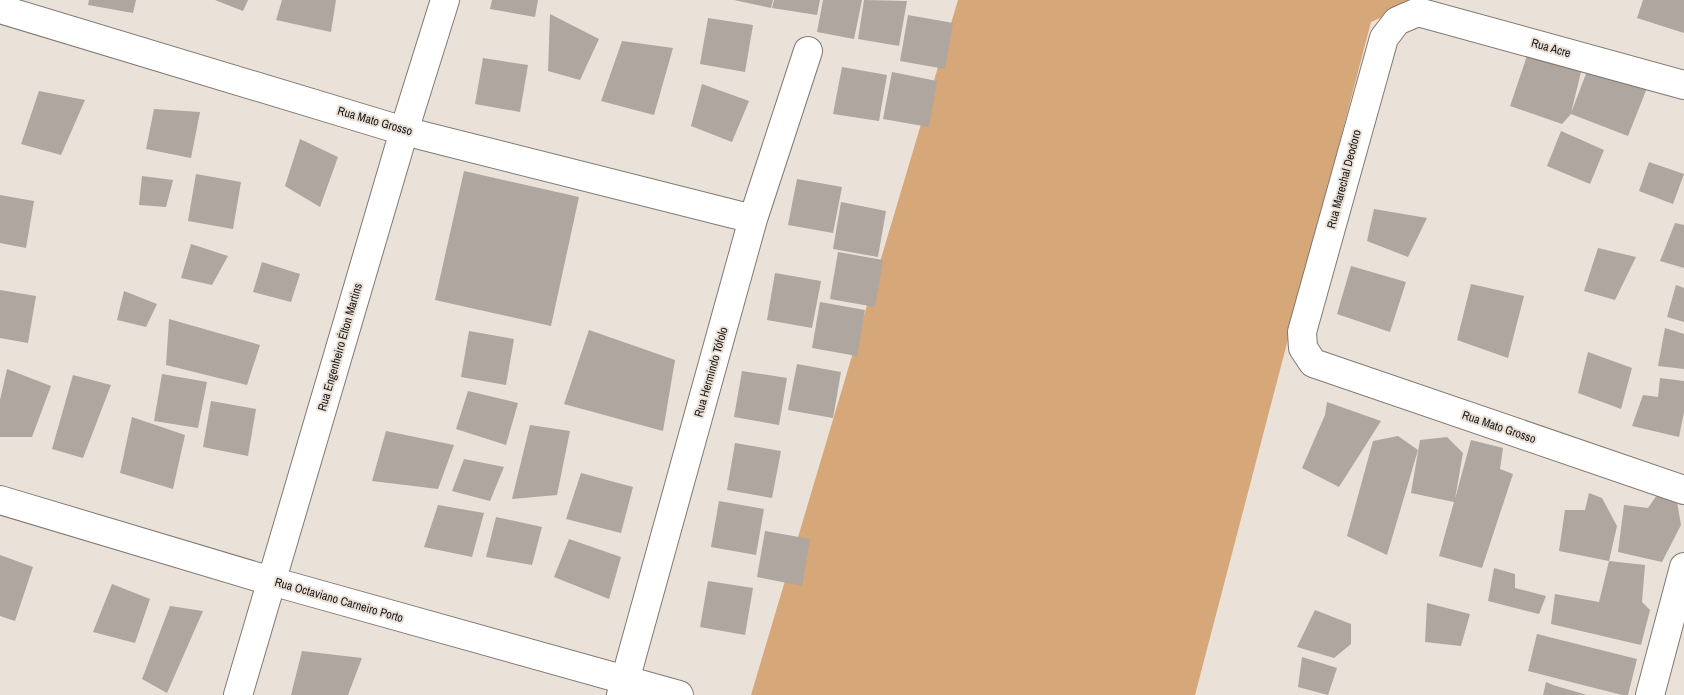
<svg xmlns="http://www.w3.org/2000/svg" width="1684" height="695" font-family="'Archivo Narrow',sans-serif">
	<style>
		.green { fill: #d6a778 }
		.building { fill: #aea69f }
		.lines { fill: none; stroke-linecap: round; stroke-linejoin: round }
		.minor-casing { stroke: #817972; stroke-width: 30 }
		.tertiary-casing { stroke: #817972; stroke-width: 30 }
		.minor { stroke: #fff; stroke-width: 28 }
		.tertiary { stroke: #fff; stroke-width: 28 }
		.labels { text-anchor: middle; stroke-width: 4; stroke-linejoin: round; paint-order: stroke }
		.street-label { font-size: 12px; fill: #1a1714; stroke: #eae1d9 }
	</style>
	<rect width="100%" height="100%" fill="#eae1d9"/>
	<path class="green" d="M 958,0 L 1420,0 L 1371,22 L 1195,695 L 751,695 Z"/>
	<path class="building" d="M 89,0 L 136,0 L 133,13 L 88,5 Z
		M 215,0 L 248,0 L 243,11 Z
		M 282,0 L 336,0 L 331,32 L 276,20 Z
		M 492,0 L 538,0 L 535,17 L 490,9 Z
		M 734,0 L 773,0 L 771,8 Z
		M 774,0 L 820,0 L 817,15 L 772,8 Z
		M 823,0 L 862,0 L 854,39 L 817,32 Z
		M 864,0 L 907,1 L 899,46 L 858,39 Z
		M 1643,0 L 1684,0 L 1684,33 L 1637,18 Z
		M 550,14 L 599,39 L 580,80 L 548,71 Z
		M 908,15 L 953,23 L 945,69 L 900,61 Z
		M 708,18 L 753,25 L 745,72 L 700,64 Z
		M 622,41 L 673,48 L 654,115 L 601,101 Z
		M 1528,53 L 1581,72 L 1571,113 L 1589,66 L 1647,88 L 1628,136 L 1571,114 L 1562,124 L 1510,106 Z
		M 483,58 L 528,65 L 520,112 L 475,104 Z
		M 842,67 L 887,75 L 879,121 L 833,114 Z
		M 892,72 L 937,81 L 929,127 L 883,119 Z
		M 702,84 L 749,101 L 732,142 L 691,126 Z
		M 39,91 L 85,100 L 61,155 L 21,144 Z
		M 154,109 L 200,112 L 191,158 L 146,149 Z
		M 1561,131 L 1604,150 L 1590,184 L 1547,166 Z
		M 300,139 L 338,157 L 320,207 L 285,186 Z
		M 1649,162 L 1684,174 L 1673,204 L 1639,191 Z
		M 464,171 L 579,197 L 551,326 L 435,300 Z
		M 196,174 L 241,182 L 233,229 L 188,221 Z
		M 142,176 L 173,180 L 166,207 L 139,205 Z
		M 797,179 L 842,187 L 833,233 L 788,225 Z
		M 0,195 L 34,201 L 26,248 L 0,243 Z
		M 841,202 L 886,211 L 878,257 L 833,249 Z
		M 1374,209 L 1427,218 L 1408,257 L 1367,241 Z
		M 1675,223 L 1684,225 L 1684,268 L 1660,261 Z
		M 191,244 L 228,256 L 212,285 L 181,278 Z
		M 1598,248 L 1636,257 L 1615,300 L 1584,291 Z
		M 838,252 L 883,260 L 875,307 L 830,299 Z
		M 262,262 L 300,274 L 291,302 L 253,292 Z
		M 1351,266 L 1406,282 L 1390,332 L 1337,314 Z
		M 775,273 L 821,281 L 812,328 L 767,320 Z
		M 1471,284 L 1524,296 L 1508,358 L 1457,340 Z
		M 1676,285 L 1684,288 L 1684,322 L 1667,317 Z
		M 0,290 L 36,296 L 28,343 L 0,338 Z
		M 124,291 L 157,304 L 146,327 L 117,320 Z
		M 820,302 L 865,310 L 857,356 L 812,348 Z
		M 169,319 L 260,345 L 247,385 L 166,365 Z
		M 1665,328 L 1684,334 L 1684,369 L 1658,366 Z
		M 589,330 L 675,360 L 663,431 L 564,404 Z
		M 469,331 L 514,339 L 506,385 L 461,377 Z
		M 1588,352 L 1632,368 L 1621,409 L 1578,393 Z
		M 797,364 L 841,372 L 833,418 L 788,410 Z
		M 7,369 L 51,386 L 32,437 L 0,437 L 0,400 Z
		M 742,371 L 787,378 L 779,425 L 734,417 Z
		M 162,374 L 207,382 L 198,428 L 154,421 Z
		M 73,375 L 111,385 L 83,458 L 52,449 Z
		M 1660,378 L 1684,381 L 1684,412 L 1679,437 L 1632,426 L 1643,395 L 1658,397 Z
		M 468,391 L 518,403 L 506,445 L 456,429 Z
		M 211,401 L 256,409 L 248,456 L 203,447 Z
		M 1327,402 L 1381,421 L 1339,487 L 1302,468 L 1325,415 Z
		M 132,417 L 185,435 L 173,489 L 120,473 Z
		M 530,425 L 570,431 L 557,495 L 512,499 Z
		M 386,431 L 454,445 L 438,489 L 372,481 Z
		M 1398,436 L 1418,450 L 1387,555 L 1347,536 L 1373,441 Z
		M 1447,437 L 1463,453 L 1455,499 L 1471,440 L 1503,448 L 1500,469 L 1513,474 L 1482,568 L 1439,556 L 1454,502 L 1411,493 L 1420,440 Z
		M 735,443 L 781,451 L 772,498 L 727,490 Z
		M 464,459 L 504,467 L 490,501 L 452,491 Z
		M 581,473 L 633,487 L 621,533 L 566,519 Z
		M 1661,489 L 1677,502 L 1681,525 L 1662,562 L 1618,552 L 1624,505 L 1648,508 Z
		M 1589,493 L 1602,498 L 1617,526 L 1609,561 L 1645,565 L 1642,602 L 1650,610 L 1641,645 L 1551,624 L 1555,594 L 1599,602 L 1609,561 L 1559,551 L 1565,510 L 1585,510 Z
		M 719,501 L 764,509 L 756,555 L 711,547 Z
		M 438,505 L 484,513 L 472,557 L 424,547 Z
		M 496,517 L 542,527 L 532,565 L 486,557 Z
		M 765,531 L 810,539 L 802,586 L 757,577 Z
		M 569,539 L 621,557 L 609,599 L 554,577 Z
		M 0,555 L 33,567 L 15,621 L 0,616 Z
		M 1494,568 L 1515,574 L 1515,588 L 1546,596 L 1539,614 L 1488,601 Z
		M 708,581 L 753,588 L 745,635 L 700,627 Z
		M 112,584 L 150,599 L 135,643 L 93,632 Z
		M 1427,603 L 1470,614 L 1461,646 L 1425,642 Z
		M 170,606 L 203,611 L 167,693 L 142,679 Z
		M 1315,610 L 1351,624 L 1351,644 L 1334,658 L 1297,647 Z
		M 1537,634 L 1637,659 L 1628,695 L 1622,695 L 1528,671 Z
		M 302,651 L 362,658 L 348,695 L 291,695 Z
		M 1302,657 L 1337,668 L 1328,695 L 1298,687 Z
		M 1546,682 L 1553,685 L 1587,695 L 1543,695 Z"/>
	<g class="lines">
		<g class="minor-casing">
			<path id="minor" d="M 0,9 L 404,131 L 753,219
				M 1684,85 L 1418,12 L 1397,21 L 1384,38 L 1302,332 L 1303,348 L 1313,363 L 1684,490
				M 621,695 L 753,219 L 808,51
				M 1650,695 L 1684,567"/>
		</g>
		<g class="tertiary-casing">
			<path id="tertiary" d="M 0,500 L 271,581 L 679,695
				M 238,695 L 404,131 L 445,0"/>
		</g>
		<use href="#minor" class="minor"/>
		<use href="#tertiary" class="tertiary"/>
	</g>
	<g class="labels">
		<g class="street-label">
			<text transform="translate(1551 48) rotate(16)" y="4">Rua Acre</text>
			<text transform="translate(375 121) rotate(16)" y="4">Rua Mato Grosso</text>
			<text transform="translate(1344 179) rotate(-75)" y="4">Rua Marechal Deodoro</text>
			<text transform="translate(340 347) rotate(-74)" y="4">Rua Engenheiro Élton Martins</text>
			<text transform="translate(711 372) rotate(-74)" y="4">Rua Hermindo Tófolo</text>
			<text transform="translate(1499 427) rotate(19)" y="4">Rua Mato Grosso</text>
			<text transform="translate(339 600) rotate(16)" y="4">Rua Octaviano Carneiro Porto</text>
		</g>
	</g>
</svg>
